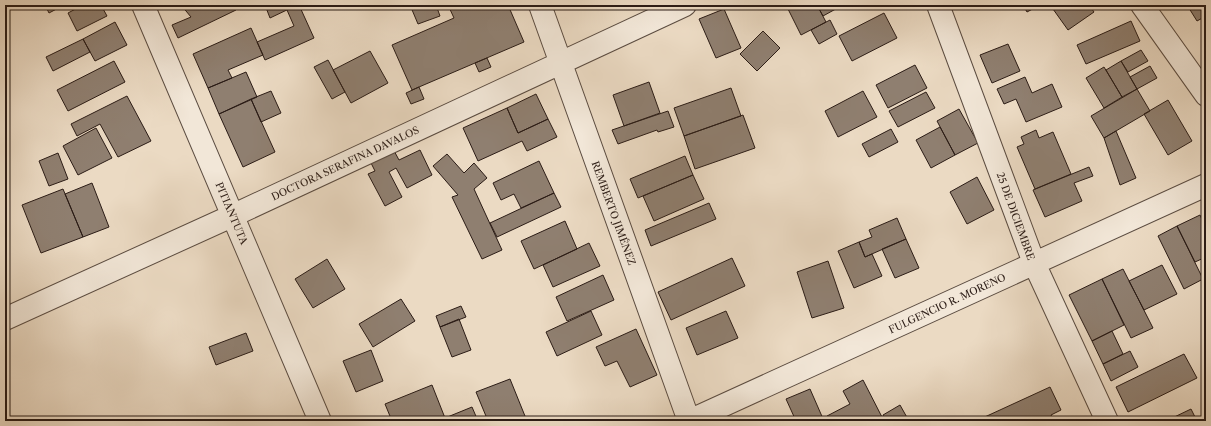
<svg xmlns="http://www.w3.org/2000/svg" width="1211" height="426" font-family="'Libre Caslon Text',serif">
	<style>
		.building { fill: #8f7f70; stroke: #2b1c16 }
		.lines { fill: none; stroke-linecap: round; stroke-linejoin: round }
		.minor-casing { stroke: #5b4c41; stroke-width: 24 }
		.minor { stroke: #f2e7d8; stroke-width: 22 }
		.labels { text-anchor: middle; stroke-width: 3; stroke-linejoin: round; paint-order: stroke }
		.street-label { font-size: 10px; fill: #2b1c16; stroke: #f2e7d8 }
	</style>
	<rect width="100%" height="100%" fill="#ebdac3"/>
	<filter id="stains"><feTurbulence type="fractalNoise" baseFrequency=".005" numOctaves="4"/><feColorMatrix values="0 0 0 0 .2 0 0 0 0 .09 0 0 0 0 .02 0 0 0 .5 -.17"/></filter>
	<radialGradient id="worn" r=".72"><stop offset=".6" stop-color="#630" stop-opacity="0"/><stop offset="1" stop-color="#630" stop-opacity=".3"/></radialGradient>
	<path class="building" d="M 45,5 L 64,5 L 49,13 Z
		M 83,5 L 101,5 L 107,16 L 77,31 L 68,13 Z
		M 181,5 L 233,5 L 236,10 L 178,38 L 172,25 L 191,17 Z
		M 265,5 L 290,5 L 291,8 L 270,18 Z
		M 299,5 L 314,38 L 265,60 L 257,42 L 294,26 L 287,10 Z
		M 410,5 L 436,5 L 440,16 L 418,24 Z
		M 448,5 L 508,5 L 524,42 L 412,90 L 392,45 L 454,18 Z
		M 786,5 L 817,5 L 826,22 L 801,35 Z
		M 817,5 L 843,5 L 823,16 Z
		M 1023,5 L 1040,5 L 1027,12 Z
		M 1059,5 L 1089,5 L 1094,12 L 1068,30 L 1053,9 Z
		M 1187,5 L 1206,5 L 1206,16 L 1197,21 Z
		M 724,9 L 741,48 L 716,58 L 699,19 Z
		M 884,13 L 897,38 L 852,61 L 839,36 Z
		M 830,20 L 837,34 L 819,44 L 811,30 Z
		M 1131,21 L 1140,41 L 1086,64 L 1077,45 Z
		M 115,22 L 127,45 L 95,61 L 83,39 Z
		M 251,28 L 263,55 L 228,70 L 232,78 L 208,88 L 193,54 Z
		M 763,31 L 780,48 L 757,71 L 740,54 Z
		M 83,39 L 90,52 L 53,71 L 46,57 Z
		M 1008,44 L 1020,71 L 992,83 L 980,55 Z
		M 1141,50 L 1148,61 L 1128,72 L 1121,61 Z
		M 370,51 L 388,83 L 351,103 L 333,70 Z
		M 487,58 L 491,67 L 479,72 L 475,63 Z
		M 328,60 L 345,92 L 332,99 L 314,67 Z
		M 114,61 L 125,82 L 68,111 L 57,90 Z
		M 1121,61 L 1137,89 L 1122,97 L 1106,70 Z
		M 915,65 L 927,88 L 888,108 L 876,85 Z
		M 1150,66 L 1157,78 L 1137,89 L 1130,77 Z
		M 1104,67 L 1122,97 L 1104,108 L 1086,78 Z
		M 246,72 L 257,97 L 219,114 L 208,88 Z
		M 1025,77 L 1032,93 L 1052,84 L 1062,107 L 1026,122 L 1016,99 L 1004,104 L 997,89 Z
		M 649,82 L 660,113 L 624,126 L 613,95 Z
		M 419,87 L 424,99 L 411,104 L 406,93 Z
		M 731,88 L 741,116 L 684,136 L 674,108 Z
		M 1137,89 L 1150,111 L 1104,138 L 1091,116 Z
		M 271,91 L 281,113 L 261,122 L 251,99 Z
		M 863,91 L 877,117 L 838,137 L 825,111 Z
		M 926,92 L 935,108 L 898,127 L 889,111 Z
		M 536,94 L 548,119 L 518,133 L 507,108 Z
		M 127,96 L 151,141 L 118,157 L 100,124 L 77,136 L 71,124 Z
		M 251,99 L 275,152 L 243,167 L 219,114 Z
		M 1168,100 L 1192,141 L 1168,155 L 1144,114 Z
		M 507,108 L 518,133 L 548,119 L 557,137 L 527,151 L 522,141 L 478,161 L 463,128 Z
		M 959,109 L 978,143 L 955,155 L 937,121 Z
		M 668,111 L 674,127 L 658,132 L 657,130 L 618,144 L 612,130 Z
		M 743,115 L 755,148 L 695,169 L 684,136 Z
		M 940,127 L 955,155 L 931,168 L 916,140 Z
		M 96,128 L 112,158 L 78,175 L 63,146 Z
		M 891,129 L 898,142 L 869,157 L 862,144 Z
		M 1036,130 L 1039,138 L 1053,132 L 1071,174 L 1035,189 L 1017,147 L 1024,144 L 1021,137 Z
		M 1116,131 L 1136,178 L 1120,185 L 1104,138 Z
		M 392,147 L 399,160 L 420,150 L 432,175 L 407,188 L 396,168 L 389,172 L 402,197 L 385,206 L 368,174 L 375,171 L 369,159 Z
		M 58,153 L 68,179 L 49,186 L 39,161 Z
		M 447,154 L 464,173 L 474,163 L 487,178 L 474,189 L 502,250 L 482,259 L 452,197 L 458,195 L 433,166 Z
		M 685,156 L 693,175 L 638,198 L 630,179 Z
		M 539,161 L 554,193 L 521,208 L 514,194 L 501,200 L 493,183 Z
		M 1089,167 L 1093,176 L 1074,183 L 1082,201 L 1045,217 L 1033,190 Z
		M 693,175 L 704,199 L 654,221 L 643,196 Z
		M 977,177 L 994,210 L 967,224 L 950,192 Z
		M 92,183 L 109,227 L 83,237 L 65,194 Z
		M 63,189 L 83,237 L 41,253 L 22,205 Z
		M 554,193 L 561,207 L 497,237 L 490,223 Z
		M 709,203 L 716,219 L 651,246 L 645,230 Z
		M 1200,215 L 1206,228 L 1206,257 L 1195,262 L 1177,226 Z
		M 897,218 L 906,239 L 865,257 L 859,242 L 872,237 L 869,230 Z
		M 565,221 L 577,249 L 534,269 L 521,241 Z
		M 1177,226 L 1203,279 L 1184,289 L 1158,236 Z
		M 906,239 L 919,268 L 895,278 L 882,249 Z
		M 859,242 L 865,257 L 872,254 L 882,276 L 854,288 L 838,251 Z
		M 589,243 L 600,266 L 553,287 L 543,265 Z
		M 732,258 L 745,286 L 671,320 L 658,292 Z
		M 327,259 L 345,289 L 313,308 L 295,279 Z
		M 828,261 L 844,308 L 812,318 L 797,272 Z
		M 1162,265 L 1177,294 L 1144,310 L 1129,281 Z
		M 1123,269 L 1153,328 L 1131,338 L 1102,279 Z
		M 603,275 L 614,300 L 567,321 L 556,297 Z
		M 1102,279 L 1124,325 L 1092,341 L 1069,295 Z
		M 401,299 L 415,321 L 373,347 L 359,324 Z
		M 461,306 L 466,317 L 440,327 L 436,316 Z
		M 591,311 L 602,335 L 557,356 L 546,332 Z
		M 726,311 L 738,338 L 697,355 L 686,328 Z
		M 459,319 L 471,350 L 452,357 L 440,327 Z
		M 636,329 L 657,375 L 630,387 L 617,361 L 605,366 L 596,347 Z
		M 1112,331 L 1123,354 L 1103,364 L 1092,341 Z
		M 246,333 L 253,351 L 216,365 L 209,347 Z
		M 371,350 L 383,381 L 356,392 L 343,361 Z
		M 1130,351 L 1138,367 L 1111,381 L 1103,364 Z
		M 1184,354 L 1197,378 L 1128,412 L 1116,387 Z
		M 510,379 L 527,421 L 488,421 L 476,392 Z
		M 863,380 L 884,421 L 829,421 L 827,416 L 850,404 L 843,391 Z
		M 432,385 L 445,418 L 436,421 L 392,421 L 385,404 Z
		M 1050,387 L 1061,410 L 1051,415 L 1053,419 L 1049,421 L 976,421 Z
		M 810,389 L 824,421 L 796,421 L 786,399 Z
		M 900,405 L 909,421 L 886,421 L 883,415 Z
		M 472,407 L 478,421 L 436,421 L 445,418 Z
		M 1191,409 L 1197,421 L 1166,421 Z"/>
	<g class="lines">
		<g class="minor-casing">
			<path id="minor" d="M 143,5 L 320,421
				M 540,5 L 689,421
				M 938,5 L 1034,263 L 1107,421
				M 1142,5 L 1206,95
				M 5,319 L 234,215 L 685,5
				M 689,421 L 1206,185"/>
		</g>
		<use href="#minor" class="minor"/>
	</g>
	<g class="labels">
		<g class="street-label">
			<text transform="translate(345 163) rotate(-25)" y="4">DOCTORA SERAFINA DAVALOS</text>
			<text transform="translate(232 213) rotate(67)" y="4">PITIANTUTA</text>
			<text transform="translate(614 213) rotate(70)" y="4">REMBERTO JIMÉNEZ</text>
			<text transform="translate(1016 216) rotate(70)" y="4">25 DE DICIEMBRE</text>
			<text transform="translate(947 303) rotate(-25)" y="4">FULGENCIO R. MORENO</text>
		</g>
	</g>
	<rect width="1211" height="426" fill="none" stroke="#ebdac3" stroke-width="20"/>
	<rect x="6" y="6" width="1199" height="414" fill="none" stroke="#2b1c16" stroke-width="2"/>
	<rect x="10" y="10" width="1191" height="406" fill="none" stroke="#2b1c16"/>
	<rect width="100%" height="100%" filter="url(#stains)"/>
	<rect width="100%" height="100%" fill="url(#worn)"/>
</svg>
